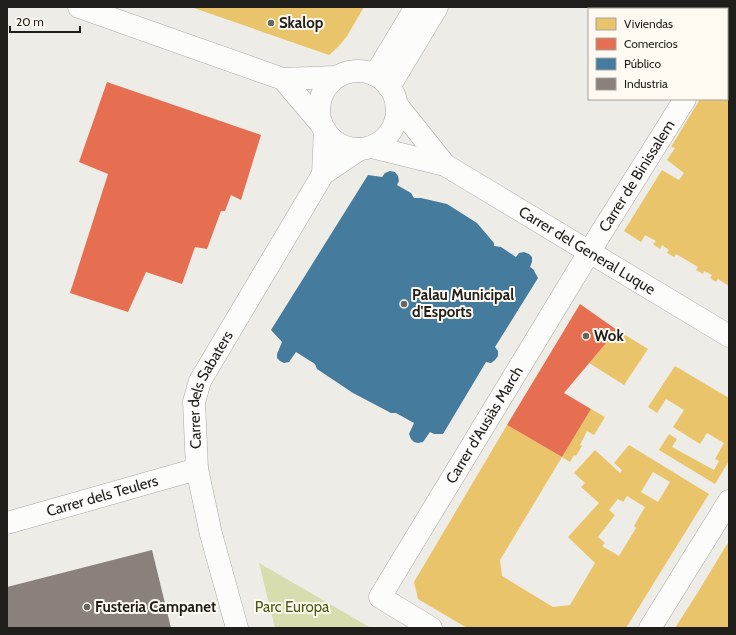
<svg xmlns="http://www.w3.org/2000/svg" width="736" height="635" font-family="Cabin,sans-serif">
	<style>
		.green { fill: #d8ddaf }
		.homes { fill: #e9c46a; fill-rule: evenodd }
		.shops { fill: #e76f51 }
		.public { fill: #457b9d }
		.industry { fill: #8a817c }
		.lines { fill: none; stroke-linecap: round; stroke-linejoin: round }
		.minor-casing { stroke: #aba9a5; stroke-width: 23 }
		.tertiary-casing { stroke: #aba9a5; stroke-width: 23 }
		.secondary-casing { stroke: #aba9a5; stroke-width: 23 }
		.minor { stroke: #fcfcfb; stroke-width: 22 }
		.tertiary { stroke: #fcfcfb; stroke-width: 22 }
		.secondary { stroke: #fcfcfb; stroke-width: 22 }
		.poi-dot { fill: #686661; stroke: #fefaf2; stroke-width: 1.5 }
		.labels { text-anchor: middle; stroke-width: 4; stroke-linejoin: round; paint-order: stroke }
		.poi-label { font-size: 15px; font-weight: bold; fill: #201e1a; stroke: #fefaf2; text-anchor: start }
		.street-label { font-size: 15px; fill: #201e1a; stroke: #fefaf2 }
		.park-label { font-size: 15px; fill: #505713; stroke: #fefaf2 }
	</style>
	<rect width="100%" height="100%" fill="#eeece6"/>
	<path class="green" d="M 259,563 L 371,628 L 275,628 Z"/>
	<path class="homes" d="M 191,7 L 364,7 L 347,36 L 339,46 L 329,55 Z
		M 661,7 L 697,7 L 696,9 L 664,9 Z
		M 729,51 L 729,286 L 718,279 L 716,282 L 710,278 L 712,275 L 704,271 L 703,274 L 696,270 L 698,267 L 676,254 L 674,257 L 667,253 L 669,250 L 662,245 L 660,249 L 653,244 L 656,241 L 645,235 L 641,242 L 624,231 L 662,170 L 679,180 L 684,173 L 667,160 L 675,148 L 671,147 L 700,99 L 727,99 L 727,54 Z
		M 617,330 L 648,349 L 624,385 L 589,363 Z
		M 675,366 L 729,398 L 729,461 L 715,484 L 659,450 L 669,434 L 677,439 L 672,447 L 714,470 L 719,461 L 715,459 L 724,443 L 707,433 L 700,444 L 673,427 L 684,410 L 666,399 L 657,413 L 648,407 Z
		M 591,409 L 605,417 L 594,435 L 587,431 L 580,445 L 582,446 L 576,456 L 574,455 L 570,462 L 562,457 L 500,560 L 502,576 L 553,607 L 570,605 L 595,563 L 568,537 L 599,503 L 581,487 L 585,483 L 574,473 L 595,450 L 620,473 L 622,470 L 614,463 L 629,445 L 709,494 L 626,628 L 467,628 L 418,599 L 414,582 L 507,425 L 562,457 ZM 653,472 L 670,482 L 658,502 L 641,492 ZM 627,496 L 645,507 L 634,526 L 636,528 L 619,556 L 602,546 L 605,543 L 598,537 L 615,515 L 609,510 L 618,499 L 623,502 Z
		M 729,541 L 729,628 L 675,628 L 698,592 Z"/>
	<path class="shops" d="M 107,82 L 261,135 L 241,200 L 231,195 L 225,211 L 221,211 L 207,249 L 195,247 L 182,284 L 146,272 L 128,312 L 70,293 L 108,174 L 79,162 Z
		M 580,304 L 617,330 L 564,393 L 591,409 L 562,457 L 507,425 Z"/>
	<path class="public" d="M 390,171 L 395,172 L 398,176 L 399,181 L 397,185 L 411,193 L 414,198 L 421,198 L 447,204 L 477,223 L 494,243 L 494,246 L 501,247 L 516,257 L 519,253 L 524,252 L 529,254 L 532,257 L 532,262 L 530,267 L 533,269 L 538,278 L 495,347 L 498,351 L 498,356 L 495,360 L 491,363 L 486,362 L 443,434 L 434,434 L 430,432 L 423,442 L 418,443 L 414,442 L 411,439 L 409,434 L 414,423 L 396,413 L 391,413 L 353,393 L 317,369 L 315,364 L 296,352 L 289,362 L 284,363 L 280,361 L 277,358 L 277,354 L 282,342 L 271,330 L 368,175 L 382,177 L 385,173 Z"/>
	<path class="industry" d="M 152,550 L 171,628 L 7,628 L 7,587 Z"/>
	<g class="lines">
		<g class="minor-casing">
			<g id="minor">
				<path d="M 727,31 L 729,28"/>
				<path d="M 375,75 L 416,7"/>
				<path d="M 389,87 L 437,7"/>
				<path id="s1" d="M 7,523 L 197,469"/>
				<path id="s2" d="M 431,628 L 380,597 L 596,241 L 685,99"/>
				<path d="M 650,628 L 729,501"/>
			</g>
		</g>
		<g class="tertiary-casing">
			<g id="tertiary">
				<path d="M 323,174 L 325,130"/>
				<path id="s3" d="M 237,628 L 211,534 L 197,469 L 194,402 L 200,381 L 323,174 L 360,149"/>
			</g>
		</g>
		<g class="secondary-casing">
			<g id="secondary">
				<path d="M 79,7 L 283,79 L 336,77"/>
				<circle cx="358" cy="110" r="39"/>
				<path d="M 283,79 L 321,124"/>
				<path d="M 397,105 L 445,165"/>
				<path id="s4" d="M 372,147 L 445,165 L 729,336"/>
			</g>
		</g>
		<use href="#minor" class="minor"/>
		<use href="#tertiary" class="tertiary"/>
		<use href="#secondary" class="secondary"/>
	</g>
	<g class="poi-dot">
		<circle cx="271" cy="23" r="4"/>
		<circle cx="404" cy="304" r="4"/>
		<circle cx="586" cy="336" r="4"/>
		<circle cx="87" cy="607" r="4"/>
	</g>
	<g class="labels">
		<g class="poi-label">
			<text x="279" y="28">Skalop</text>
			<text x="412" y="300">Palau Municipal<tspan x="412" dy="17">d'Esports</tspan></text>
			<text x="594" y="341">Wok</text>
			<text x="95" y="612">Fusteria Campanet</text>
		</g>
		<g class="street-label">
			<text dy="5" stroke="none"><textPath href="#s2" startOffset="553">Carrer de Binissalem</textPath></text>
			<text dy="5" stroke="none"><textPath href="#s4" startOffset="241">Carrer del General Luque</textPath></text>
			<text dy="5" stroke="none"><textPath href="#s3" startOffset="247">Carrer dels Sabaters</textPath></text>
			<text dy="5" stroke="none"><textPath href="#s2" startOffset="261">Carrer d'Ausiàs March</textPath></text>
			<text dy="5" stroke="none"><textPath href="#s1" startOffset="99">Carrer dels Teulers</textPath></text>
		</g>
		<g class="park-label">
			<text x="292" y="612">Parc Europa</text>
		</g>
	</g>
	<rect width="736" height="635" fill="none" stroke="#201e1a" stroke-width="16"/>
	<rect x="588" y="8" width="140" height="92" fill="#fefaf2" stroke="#a5a29c"/>
	<rect x="596" y="18" width="20" height="12" fill="#e9c46a" stroke="#a5a29c"/>
	<text x="624" y="28" font-size="12" fill="#201e1a">Viviendas</text>
	<rect x="596" y="38" width="20" height="12" fill="#e76f51" stroke="#a5a29c"/>
	<text x="624" y="48" font-size="12" fill="#201e1a">Comercios</text>
	<rect x="596" y="58" width="20" height="12" fill="#457b9d" stroke="#a5a29c"/>
	<text x="624" y="68" font-size="12" fill="#201e1a">Público</text>
	<rect x="596" y="78" width="20" height="12" fill="#8a817c" stroke="#a5a29c"/>
	<text x="624" y="88" font-size="12" fill="#201e1a">Industria</text>
	<path d="M10 26v6h70v-6" fill="none" stroke="#201e1a" stroke-width="2"/>
	<text x="16" y="26" font-size="12" fill="#201e1a" stroke="#fefaf2" stroke-width="3" paint-order="stroke">20 m</text>
</svg>
